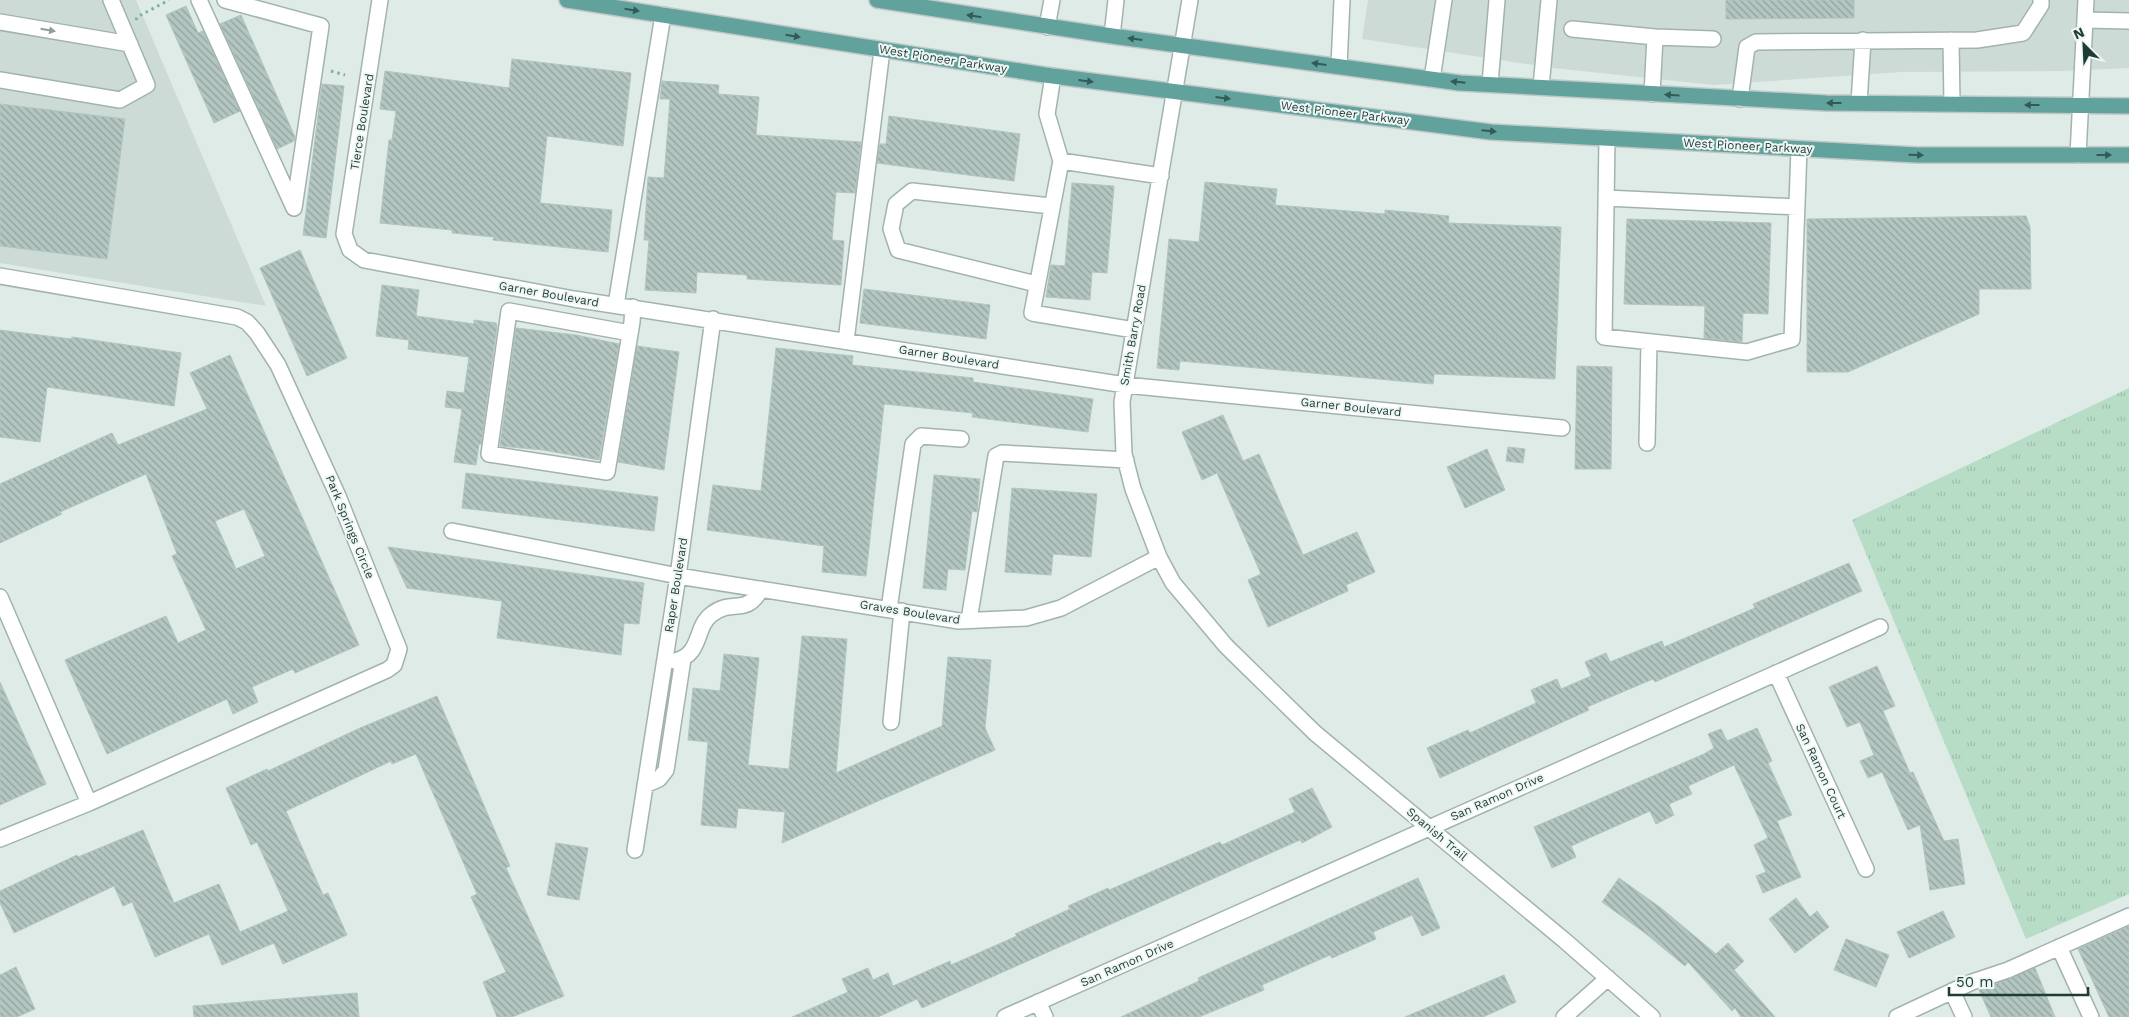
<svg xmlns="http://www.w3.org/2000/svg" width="2129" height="1017" font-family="'Work Sans',sans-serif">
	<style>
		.built { fill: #cddbd7 }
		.grass { fill: url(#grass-tufts) }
		.building { fill: url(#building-back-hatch); stroke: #b1c5c0; fill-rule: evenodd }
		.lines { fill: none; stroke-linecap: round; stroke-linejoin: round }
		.minor-casing { stroke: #a2b3af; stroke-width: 18 }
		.major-casing { stroke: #c0c8c7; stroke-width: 18 }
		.path { stroke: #7eb0a8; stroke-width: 3; stroke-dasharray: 2.5 4; stroke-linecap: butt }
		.minor { stroke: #fff; stroke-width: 15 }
		.major { stroke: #62a29c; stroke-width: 15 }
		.oneway { fill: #335a56 }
		.oneway2 { fill: #8f9d9c }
		.labels { text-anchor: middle; stroke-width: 4; stroke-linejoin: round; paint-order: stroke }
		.street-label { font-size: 12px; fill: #1f3b38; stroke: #eff7f5 }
	</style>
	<defs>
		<pattern id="grass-tufts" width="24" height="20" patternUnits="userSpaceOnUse" patternTransform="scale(1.25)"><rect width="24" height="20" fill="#b7ddc7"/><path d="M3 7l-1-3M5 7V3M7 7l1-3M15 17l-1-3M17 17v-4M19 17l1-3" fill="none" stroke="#9dbfac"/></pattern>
		<pattern id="building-back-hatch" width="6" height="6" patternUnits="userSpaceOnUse" patternTransform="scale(1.25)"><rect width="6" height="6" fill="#b4c6c1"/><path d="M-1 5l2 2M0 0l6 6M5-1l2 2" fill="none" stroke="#92a29e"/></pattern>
	</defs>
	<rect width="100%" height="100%" fill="#dfebe7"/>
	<path class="built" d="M 0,0 L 136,0 L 266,306 L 0,263 Z
		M 1368,0 L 2129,0 L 2129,68 L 2060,71 L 1901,72 L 1714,85 L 1553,68 L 1362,39 Z"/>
	<path class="grass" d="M 2129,388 L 2129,894 L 2026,939 L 1852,520 Z"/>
	<path class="building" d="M 1726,0 L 1854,0 L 1854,18 L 1726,19 Z
		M 186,6 L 198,33 L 203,31 L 240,111 L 214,123 L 166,15 Z
		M 241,15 L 295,137 L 294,141 L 277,149 L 220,24 Z
		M 512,59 L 631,73 L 623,146 L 547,136 L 540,203 L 612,210 L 608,252 L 493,240 L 494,237 L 452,233 L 452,230 L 380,223 L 389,140 L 392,140 L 396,111 L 380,109 L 385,71 L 509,88 Z
		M 662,81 L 719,85 L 718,94 L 759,97 L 756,135 L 861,142 L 855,193 L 836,192 L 832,240 L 844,241 L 841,285 L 747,279 L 747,275 L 697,272 L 696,293 L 645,290 L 649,240 L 644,240 L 648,177 L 664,178 L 670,99 L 660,99 Z
		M 322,84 L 344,86 L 326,238 L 303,235 Z
		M 0,104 L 125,119 L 107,259 L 0,246 Z
		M 889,116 L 1020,134 L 1014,181 L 877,163 L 880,144 L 886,144 Z
		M 1205,182 L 1277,189 L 1275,205 L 1385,214 L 1385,210 L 1449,216 L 1448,223 L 1561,227 L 1555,379 L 1434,374 L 1433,384 L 1180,361 L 1179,370 L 1157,368 L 1169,239 L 1199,242 Z
		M 1072,183 L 1114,186 L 1107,273 L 1092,272 L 1090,300 L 1046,297 L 1051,265 L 1065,266 Z
		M 2026,216 L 2030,227 L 2031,289 L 1979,289 L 1979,314 L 1848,372 L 1807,372 L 1807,219 Z
		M 1627,219 L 1771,223 L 1768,314 L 1743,313 L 1742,342 L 1704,338 L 1705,306 L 1624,304 Z
		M 300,250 L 347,358 L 307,376 L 260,268 Z
		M 382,285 L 419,290 L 416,316 L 474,324 L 474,320 L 496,323 L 497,326 L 481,444 L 479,444 L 476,465 L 454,462 L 462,409 L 445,407 L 447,391 L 464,393 L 469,357 L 408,349 L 409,340 L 376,336 Z
		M 864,289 L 990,305 L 986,339 L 860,323 Z
		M 516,328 L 576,335 L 619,344 L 599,460 L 543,450 L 500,446 Z
		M 0,330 L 71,339 L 72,337 L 181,353 L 174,406 L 47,387 L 40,442 L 0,437 Z
		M 637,346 L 679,352 L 664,470 L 618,462 Z
		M 776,348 L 853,356 L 852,365 L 973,378 L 973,382 L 1093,399 L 1088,432 L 972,417 L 973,413 L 884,404 L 866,576 L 822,572 L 824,546 L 707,530 L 713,485 L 761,491 Z
		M 230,355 L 359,645 L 295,673 L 293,669 L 252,687 L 258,702 L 233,714 L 227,699 L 107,754 L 65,660 L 166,616 L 178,643 L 206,630 L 172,556 L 177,554 L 146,474 L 60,512 L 62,514 L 0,543 L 0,484 L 112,433 L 118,445 L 207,409 L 190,373 ZM 244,509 L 265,556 L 236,569 L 215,521 Z
		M 1577,366 L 1612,367 L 1611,469 L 1575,469 Z
		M 1223,415 L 1243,461 L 1259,454 L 1303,555 L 1357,532 L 1375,572 L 1346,585 L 1348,591 L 1268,627 L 1248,580 L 1261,574 L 1217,473 L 1202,480 L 1182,432 Z
		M 1508,447 L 1525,449 L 1523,463 L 1506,461 Z
		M 1487,449 L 1505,490 L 1465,508 L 1447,467 Z
		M 466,473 L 658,497 L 654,531 L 462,508 Z
		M 934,475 L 980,479 L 977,512 L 972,511 L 965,570 L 948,569 L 946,590 L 923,588 Z
		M 1012,488 L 1097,494 L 1091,557 L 1053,554 L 1051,575 L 1005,572 Z
		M 388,547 L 644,583 L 639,624 L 624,623 L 621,655 L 497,638 L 502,601 L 407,588 Z
		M 1849,563 L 1862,591 L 1655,682 L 1653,679 L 1587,707 L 1589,710 L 1440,778 L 1427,748 L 1468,730 L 1470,733 L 1536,703 L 1531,690 L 1557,679 L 1561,689 L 1591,676 L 1585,662 L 1606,653 L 1610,662 L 1662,641 L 1664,647 L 1755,608 L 1753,604 Z
		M 802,636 L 847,639 L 836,773 L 942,726 L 948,657 L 991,660 L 985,728 L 995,750 L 782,843 L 785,812 L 738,808 L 736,828 L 701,825 L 708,742 L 688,740 L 693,688 L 720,691 L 724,654 L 759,658 L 748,765 L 789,769 Z
		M 1877,666 L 1895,706 L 1883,711 L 1910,773 L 1913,772 L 1944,841 L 1958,839 L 1965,884 L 1930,890 L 1920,825 L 1908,830 L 1882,772 L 1868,778 L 1860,761 L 1874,755 L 1860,722 L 1847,727 L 1829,687 Z
		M 0,682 L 46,784 L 0,805 Z
		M 437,696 L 510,866 L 506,868 L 564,996 L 512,1017 L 497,1017 L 483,982 L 506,972 L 471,897 L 477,894 L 416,754 L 392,764 L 391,761 L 286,811 L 323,895 L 328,893 L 347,935 L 283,964 L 274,943 L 222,965 L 209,934 L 155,957 L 132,902 L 123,906 L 114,886 L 14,933 L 0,903 L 0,891 L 77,855 L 78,857 L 143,830 L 174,903 L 219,884 L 240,932 L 288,911 L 257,842 L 251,845 L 226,788 L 267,769 L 268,771 L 360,728 Z
		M 1757,728 L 1772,761 L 1768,763 L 1792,815 L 1777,821 L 1801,877 L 1763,893 L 1756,876 L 1766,872 L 1754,845 L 1768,838 L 1734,765 L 1688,786 L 1692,794 L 1669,804 L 1674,815 L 1656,824 L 1650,811 L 1571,846 L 1576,857 L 1552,868 L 1534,827 L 1704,754 L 1714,748 L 1708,734 L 1721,729 L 1727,741 Z
		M 1312,788 L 1332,827 L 1302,843 L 1300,840 L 922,1008 L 917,999 L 878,1017 L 792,1017 L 848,992 L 842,979 L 868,968 L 873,980 L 888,973 L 893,986 L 950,961 L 951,965 L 1017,936 L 1015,934 L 1070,909 L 1068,906 L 1108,888 L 1109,890 L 1220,842 L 1222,845 L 1295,812 L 1289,799 Z
		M 556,843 L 588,848 L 579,900 L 547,895 Z
		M 1418,878 L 1440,928 L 1422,936 L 1412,915 L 1373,932 L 1376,939 L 1332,958 L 1330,955 L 1262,985 L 1264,990 L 1199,1017 L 1121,1017 L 1199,981 L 1198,978 Z
		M 1619,878 L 1661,908 L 1716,954 L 1728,943 L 1744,961 L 1734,970 L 1775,1017 L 1741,1017 L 1735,1008 L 1732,1011 L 1688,962 L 1685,966 L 1645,933 L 1602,902 Z
		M 1796,898 L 1810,917 L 1817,911 L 1829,927 L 1795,953 L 1769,919 Z
		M 1943,911 L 1955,937 L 1909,958 L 1897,932 Z
		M 2129,926 L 2129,1017 L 2109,1017 L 2078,949 Z
		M 1846,939 L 1889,955 L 1876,987 L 1834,970 Z
		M 16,967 L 35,1009 L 17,1017 L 0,1017 L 0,975 Z
		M 2035,968 L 2055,1017 L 1991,1017 L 1979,990 Z
		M 1504,975 L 1516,1002 L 1483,1017 L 1405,1017 Z
		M 357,993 L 359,1017 L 194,1017 L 193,1006 Z"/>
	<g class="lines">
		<g class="minor-casing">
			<path id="minor" d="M 199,0 L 294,208 L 321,26 L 225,0
				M 380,0 L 344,234 L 350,250 L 364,260 L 574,299 L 1125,385 L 1562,428
				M 1190,0 L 1122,402 L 1124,454 L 1133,489 L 1159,557 L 1173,583 L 1226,646 L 1315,733 L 1564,940 L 1652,1017
				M 2085,20 L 2129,21
				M 0,22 L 130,44
				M 1047,27 L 1052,0
				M 1572,29 L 1655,37 L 1652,94
				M 1112,36 L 1116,0
				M 1655,37 L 1713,39
				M 1951,40 L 1952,104
				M 1339,66 L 1342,0
				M 1053,76 L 1047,114 L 1061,161 L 1032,313 L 1134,330
				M 1432,79 L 1444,0
				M 0,80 L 120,100 L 147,85 L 111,0
				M 1490,84 L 1497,0
				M 1541,87 L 1549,0
				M 1740,99 L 1747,47 L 1756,42 L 1977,40 L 2023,33 L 2041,5 L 2041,0
				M 1859,103 L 1863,40
				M 1607,138 L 1604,337 L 1747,352 L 1792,339 L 1799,149
				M 2078,155 L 2086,0
				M 1061,161 L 1161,176
				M 1606,198 L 1797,207
				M 0,276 L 237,317 L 247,322 L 257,333 L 278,365 L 338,496 L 399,649 L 394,665 L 387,670 L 89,803 L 0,839
				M 1036,284 L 898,250 L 891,229 L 896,204 L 912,191 L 1051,206
				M 616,305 L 663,15
				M 630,333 L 509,311 L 489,454 L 607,472 L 632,322 L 633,307
				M 846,341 L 882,50
				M 1647,443 L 1649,342
				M 452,531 L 678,576 L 959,621 L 1026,618 L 1061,608 L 1159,557
				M 0,597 L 89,803
				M 889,609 L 913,444 L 921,436 L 961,439
				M 969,620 L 996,456 L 1002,453 L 1126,460
				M 675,661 C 703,654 694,627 712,614 C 733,598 746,617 761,589
				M 1776,673 L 1866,869
				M 891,722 L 902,611
				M 645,785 L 659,779 L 666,770 L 683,659
				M 635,850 L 678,576 L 713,319
				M 2059,947 L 2091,1017
				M 1952,991 L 1964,1017
				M 1038,1002 L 1045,1017
				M 1005,1017 L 1880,627
				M 1564,1017 L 1608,978
				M 1897,1017 L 1972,982 L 2008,970 L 2129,916"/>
		</g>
		<g class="major-casing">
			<path id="major" d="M 567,0 L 1045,75 L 1491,132 L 1917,155 L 2129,155
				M 877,0 L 1112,36 L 1460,83 L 1826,103 L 2129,106"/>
		</g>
		<path class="path" d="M 136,20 L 137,17 L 169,0
			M 331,71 L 345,75"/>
		<use href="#minor" class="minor"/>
		<use href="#major" class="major"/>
	</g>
	<defs><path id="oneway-solid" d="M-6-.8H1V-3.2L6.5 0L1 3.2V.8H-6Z" transform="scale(1.25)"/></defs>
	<g class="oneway">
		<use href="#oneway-solid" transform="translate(632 10) rotate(9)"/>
		<use href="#oneway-solid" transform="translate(974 16) rotate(-171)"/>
		<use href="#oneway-solid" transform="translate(793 36) rotate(9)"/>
		<use href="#oneway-solid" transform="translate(1135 39) rotate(-173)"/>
		<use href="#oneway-solid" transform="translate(1319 64) rotate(-172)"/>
		<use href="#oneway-solid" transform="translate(1086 81) rotate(7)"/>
		<use href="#oneway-solid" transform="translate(1458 82) rotate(-174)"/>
		<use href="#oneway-solid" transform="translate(1672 95) rotate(-177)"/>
		<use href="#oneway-solid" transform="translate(1223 98) rotate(7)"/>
		<use href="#oneway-solid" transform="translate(1834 103) rotate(-180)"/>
		<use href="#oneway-solid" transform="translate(2032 105) rotate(-180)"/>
		<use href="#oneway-solid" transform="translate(1489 131) rotate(5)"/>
		<use href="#oneway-solid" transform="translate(1916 155) rotate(2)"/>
		<use href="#oneway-solid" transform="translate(2104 155)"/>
	</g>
	<use class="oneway2" href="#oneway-solid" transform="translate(48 30) rotate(10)"/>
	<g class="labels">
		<g class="street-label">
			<text transform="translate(943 59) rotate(9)" y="4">West Pioneer Parkway</text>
			<text transform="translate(1345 113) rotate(7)" y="4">West Pioneer Parkway</text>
			<text transform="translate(362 122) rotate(-81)" y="4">Tierce Boulevard</text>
			<text transform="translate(1748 146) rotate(3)" y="4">West Pioneer Parkway</text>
			<text transform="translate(549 294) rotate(10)" y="4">Garner Boulevard</text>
			<text transform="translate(1133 335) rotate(-80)" y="4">Smith Barry Road</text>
			<text transform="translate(949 357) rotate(9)" y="4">Garner Boulevard</text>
			<text transform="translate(1351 407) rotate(6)" y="4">Garner Boulevard</text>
			<text transform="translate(350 527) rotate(68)" y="4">Park Springs Circle</text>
			<text transform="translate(676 585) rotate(-81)" y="4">Raper Boulevard</text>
			<text transform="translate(910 612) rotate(9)" y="4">Graves Boulevard</text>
			<text transform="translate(1821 771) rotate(65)" y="4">San Ramon Court</text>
			<text transform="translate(1497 797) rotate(-24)" y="4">San Ramon Drive</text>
			<text transform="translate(1437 834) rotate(40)" y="4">Spanish Trail</text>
			<text transform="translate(1127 963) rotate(-24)" y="4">San Ramon Drive</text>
		</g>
	</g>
	<g transform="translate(2084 45) rotate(336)" stroke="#eff7f5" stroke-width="4" paint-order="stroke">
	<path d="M0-4L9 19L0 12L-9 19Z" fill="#1f3b38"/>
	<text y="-8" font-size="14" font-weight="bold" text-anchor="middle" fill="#1f3b38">N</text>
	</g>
	<path d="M1949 987v8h139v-8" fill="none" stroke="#1f3b38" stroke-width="2.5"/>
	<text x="1956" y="987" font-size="15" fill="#1f3b38" stroke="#eff7f5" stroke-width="4" paint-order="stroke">50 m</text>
</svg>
